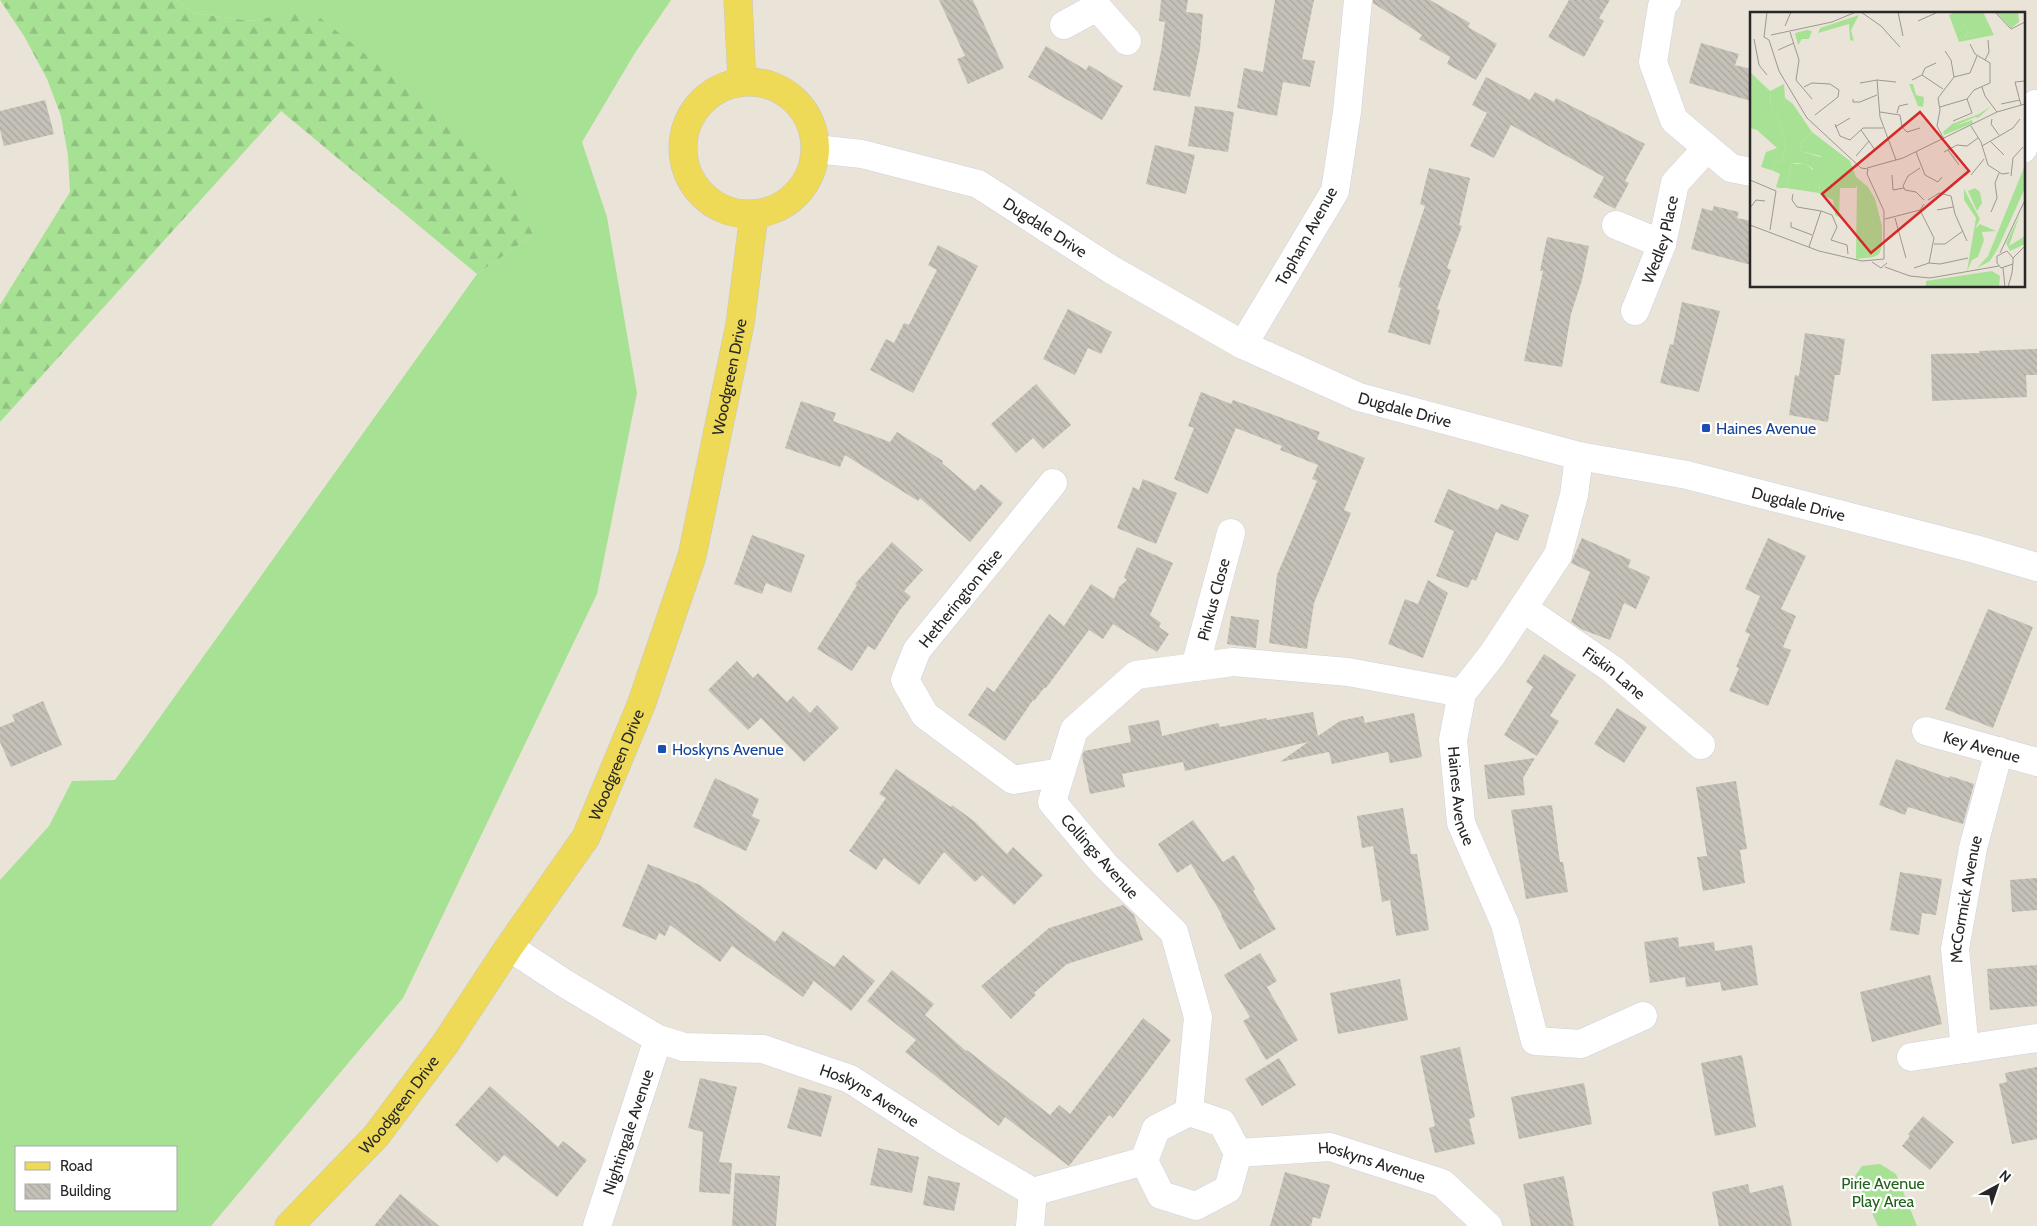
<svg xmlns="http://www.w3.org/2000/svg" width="2037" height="1226" font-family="Cabin,sans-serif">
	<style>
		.grass { fill: #a7e194; fill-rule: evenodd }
		.forest { fill: url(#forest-firs) }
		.building { fill: url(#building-back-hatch) }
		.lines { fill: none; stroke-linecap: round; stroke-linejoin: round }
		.minor-casing { stroke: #ced0e1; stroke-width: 29 }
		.major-casing { stroke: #c7c7c7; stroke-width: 29 }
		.minor { stroke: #fff; stroke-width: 28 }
		.major { stroke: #efda58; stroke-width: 28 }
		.transit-dot { fill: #1a4fb4; stroke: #fff; stroke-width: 2 }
		.labels { text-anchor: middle; stroke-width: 4.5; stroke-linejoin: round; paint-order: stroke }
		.street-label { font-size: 16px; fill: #272727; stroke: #fff }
		.transit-label { font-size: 16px; fill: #164399; stroke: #fff; text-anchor: start }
		.park-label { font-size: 16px; fill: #216219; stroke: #fff }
		.inset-road { fill: none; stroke: #9c9891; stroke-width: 1 }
		.view { fill: #d62828; fill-opacity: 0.15; stroke: #d62828; stroke-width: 2.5 }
		.inset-edge { fill: none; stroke: #272727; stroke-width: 2.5 }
	</style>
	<defs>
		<pattern id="forest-firs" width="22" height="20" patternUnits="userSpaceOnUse" patternTransform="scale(1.25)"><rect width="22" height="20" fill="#a7e194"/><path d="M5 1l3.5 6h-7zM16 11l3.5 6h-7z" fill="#90c180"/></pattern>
		<pattern id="building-back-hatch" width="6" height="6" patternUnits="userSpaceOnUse" patternTransform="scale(1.25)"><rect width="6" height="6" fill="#c5c1b8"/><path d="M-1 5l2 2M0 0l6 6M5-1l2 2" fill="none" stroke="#a9a69e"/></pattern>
	</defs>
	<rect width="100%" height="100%" fill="#eae4d8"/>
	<path class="grass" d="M 177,0 L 671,0 L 635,53 L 582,142 L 607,217 L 637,393 L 597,594 L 403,998 L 211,1226 L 0,1226 L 0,880 L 49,826 L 72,781 L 115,780 L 477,274 L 533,235 L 309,10 L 251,21 L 193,13 ZM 16,1147 L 176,1147 L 176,1210 L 16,1210 Z
		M 1880,1164 L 1896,1174 L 1917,1226 L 1878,1226 L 1855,1176 L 1862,1166 Z"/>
	<path class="forest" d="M 0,0 L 177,0 L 193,13 L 251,21 L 309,9 L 506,167 L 533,235 L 477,274 L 281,111 L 0,422 L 0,305 L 70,192 L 68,156 L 61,116 L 47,79 L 24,36 Z"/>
	<path class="building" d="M 939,0 L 973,0 L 1004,68 L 968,84 L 957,59 L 965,56 Z
		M 1161,0 L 1188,0 L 1186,12 L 1203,14 L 1200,49 L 1190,97 L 1153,90 L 1161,51 L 1165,22 L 1159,21 Z
		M 1275,0 L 1314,0 L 1302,59 L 1315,61 L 1310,87 L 1283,82 L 1277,116 L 1237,108 L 1244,68 L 1263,72 Z
		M 1373,0 L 1430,0 L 1470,23 L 1468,27 L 1497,44 L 1476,80 L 1447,64 L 1450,57 L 1419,39 L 1422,35 L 1373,3 Z
		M 1569,0 L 1610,0 L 1599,18 L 1604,21 L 1584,57 L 1548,37 Z
		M 1701,43 L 1739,54 L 1735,65 L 1751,69 L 1751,101 L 1689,83 Z
		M 1046,46 L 1086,70 L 1089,65 L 1123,86 L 1102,120 L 1028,77 Z
		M 1486,77 L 1530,100 L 1535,92 L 1554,102 L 1556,98 L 1645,144 L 1625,181 L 1629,183 L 1615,209 L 1593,197 L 1604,177 L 1511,125 L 1494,158 L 1470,146 L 1487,113 L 1472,105 Z
		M 45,100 L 54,134 L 4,146 L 0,130 L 0,111 Z
		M 1195,106 L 1234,112 L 1228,152 L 1188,146 Z
		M 1155,145 L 1195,155 L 1186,194 L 1146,184 Z
		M 1429,168 L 1470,178 L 1459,225 L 1462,226 L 1447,268 L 1451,270 L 1437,309 L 1440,310 L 1430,345 L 1388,332 L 1401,288 L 1398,287 L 1425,206 L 1420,204 Z
		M 1714,206 L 1739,212 L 1737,218 L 1751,221 L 1751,265 L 1691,249 L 1702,208 L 1712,211 Z
		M 1547,237 L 1589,246 L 1582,280 L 1571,314 L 1562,367 L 1524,361 L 1543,271 L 1540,271 Z
		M 938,245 L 978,266 L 913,393 L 870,370 L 886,339 L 894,343 L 904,323 L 909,325 L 937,270 L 928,265 Z
		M 1682,302 L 1720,311 L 1699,392 L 1660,383 L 1670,344 L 1673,345 Z
		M 1068,309 L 1112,332 L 1101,354 L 1088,348 L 1075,375 L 1043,359 Z
		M 1805,333 L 1845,339 L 1840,375 L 1835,375 L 1828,422 L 1789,415 L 1795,375 L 1799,376 Z
		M 2037,349 L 2037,375 L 2026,375 L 2027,397 L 1932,401 L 1931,354 L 1980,353 L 1979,351 Z
		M 1036,384 L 1071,425 L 1043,449 L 1033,438 L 1016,453 L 991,424 Z
		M 1201,392 L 1231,404 L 1233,400 L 1320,432 L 1317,439 L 1365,458 L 1344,510 L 1351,513 L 1314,603 L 1307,649 L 1269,643 L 1277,575 L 1317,481 L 1312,479 L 1318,465 L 1280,450 L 1282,446 L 1236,428 L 1208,494 L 1174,479 L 1194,428 L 1188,426 Z
		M 801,401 L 836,413 L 833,421 L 890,442 L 897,432 L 943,461 L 942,463 L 975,491 L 981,484 L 1003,503 L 970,542 L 920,498 L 918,501 L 845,455 L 840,467 L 785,448 Z
		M 1143,479 L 1177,493 L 1156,544 L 1117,528 L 1133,487 L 1139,490 Z
		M 1448,489 L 1498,510 L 1501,504 L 1529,515 L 1518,541 L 1496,532 L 1476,581 L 1472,579 L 1468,588 L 1436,576 L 1454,531 L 1434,522 Z
		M 752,535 L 805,555 L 791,593 L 766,583 L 762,594 L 734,584 Z
		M 1582,538 L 1631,560 L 1628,567 L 1650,577 L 1636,609 L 1624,603 L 1610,640 L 1583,630 L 1571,622 L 1590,572 L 1571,563 Z
		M 1768,538 L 1806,556 L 1781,609 L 1796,616 L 1783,647 L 1791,650 L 1768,706 L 1729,691 L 1739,668 L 1736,667 L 1750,634 L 1745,632 L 1760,596 L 1745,589 Z
		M 892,542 L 923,570 L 904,591 L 911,597 L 900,610 L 875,650 L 868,646 L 852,671 L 817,649 L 857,585 L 855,584 Z
		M 1137,547 L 1173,563 L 1150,615 L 1161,623 L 1159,627 L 1169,634 L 1157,652 L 1113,624 L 1103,639 L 1089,630 L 1046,688 L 1044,688 L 1034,701 L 1033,700 L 1005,741 L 968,715 L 987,687 L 994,692 L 1049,614 L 1064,626 L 1091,584 L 1114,599 L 1119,587 L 1127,580 L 1124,577 Z
		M 1428,580 L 1448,593 L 1423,658 L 1388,644 L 1405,599 L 1418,604 Z
		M 1988,609 L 2033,627 L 1993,728 L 1945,709 Z
		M 1231,616 L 1259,620 L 1256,648 L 1227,644 Z
		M 1544,654 L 1576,675 L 1550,716 L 1559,721 L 1537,756 L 1504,735 L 1533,687 L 1526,682 Z
		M 737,661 L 753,678 L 758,673 L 787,702 L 793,696 L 810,713 L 817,705 L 839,728 L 804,762 L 761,718 L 748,730 L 708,690 Z
		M 43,701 L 62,745 L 11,767 L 0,742 L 0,727 L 15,721 L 12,715 Z
		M 1617,708 L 1647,727 L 1624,763 L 1594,744 Z
		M 1313,712 L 1318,736 L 1340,721 L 1363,716 L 1365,723 L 1414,713 L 1422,757 L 1390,763 L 1388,752 L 1332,764 L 1329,752 L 1280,762 L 1308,742 L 1185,771 L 1183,762 L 1122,774 L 1125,787 L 1090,794 L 1082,756 L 1084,751 L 1131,742 L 1128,726 L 1159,720 L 1162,736 L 1218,723 L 1220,727 L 1266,718 L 1267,720 Z
		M 1535,758 L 1523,778 L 1525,795 L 1488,799 L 1484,765 Z
		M 1896,759 L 1949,778 L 1950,776 L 1974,784 L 1963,824 L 1908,807 L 1905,815 L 1879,805 Z
		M 896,769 L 951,807 L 952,805 L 974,821 L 1007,854 L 1013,847 L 1043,875 L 1014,905 L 982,875 L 975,882 L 944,852 L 919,885 L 884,858 L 876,870 L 849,851 L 886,798 L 879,794 Z
		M 715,778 L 759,799 L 752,816 L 760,820 L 746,851 L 693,827 Z
		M 1736,781 L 1747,849 L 1740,850 L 1745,883 L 1703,891 L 1697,857 L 1707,856 L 1696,787 Z
		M 1552,805 L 1560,862 L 1563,862 L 1568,892 L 1526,899 L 1511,810 Z
		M 1403,808 L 1411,854 L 1417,854 L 1429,930 L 1396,936 L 1390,900 L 1382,902 L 1373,846 L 1362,848 L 1357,816 Z
		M 1193,820 L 1223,862 L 1234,855 L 1255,889 L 1253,891 L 1276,929 L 1240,950 L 1221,916 L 1222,915 L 1191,864 L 1177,873 L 1158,844 Z
		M 648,864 L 700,885 L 775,942 L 783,931 L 834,967 L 843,955 L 875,981 L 851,1011 L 814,981 L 803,997 L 732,946 L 720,962 L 670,925 L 665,936 L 659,933 L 656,940 L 622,926 Z
		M 1900,872 L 1942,879 L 1936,915 L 1922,913 L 1919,935 L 1890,930 Z
		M 2037,878 L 2037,910 L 2012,912 L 2010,880 Z
		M 1123,905 L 1134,915 L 1143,940 L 1067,964 L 1034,993 L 1036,995 L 1011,1019 L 981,986 L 1049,928 Z
		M 1678,937 L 1679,947 L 1714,942 L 1715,951 L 1752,945 L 1758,985 L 1722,991 L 1720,982 L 1686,987 L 1685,977 L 1650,983 L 1644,942 Z
		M 1260,953 L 1277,981 L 1267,987 L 1298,1040 L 1266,1060 L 1243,1021 L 1250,1017 L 1224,975 Z
		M 2037,965 L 2037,1006 L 1990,1010 L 1987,969 Z
		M 892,970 L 934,1004 L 925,1015 L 966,1051 L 967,1050 L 1050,1115 L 1059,1105 L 1070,1114 L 1143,1018 L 1171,1040 L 1113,1118 L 1109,1115 L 1069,1166 L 1005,1117 L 999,1126 L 905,1052 L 916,1040 L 867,1001 Z
		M 1930,975 L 1942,1024 L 1872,1042 L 1860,992 Z
		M 1400,979 L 1408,1020 L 1338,1034 L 1330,993 Z
		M 1460,1047 L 1475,1117 L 1469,1119 L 1475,1144 L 1435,1153 L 1429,1128 L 1435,1126 L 1420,1056 Z
		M 1742,1055 L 1756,1127 L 1715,1136 L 1701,1063 Z
		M 1279,1058 L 1296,1085 L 1262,1106 L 1245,1079 Z
		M 2037,1067 L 2037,1139 L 2012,1144 L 1999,1084 L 2007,1082 L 2005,1073 Z
		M 700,1078 L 737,1087 L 719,1162 L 732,1163 L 730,1194 L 699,1192 L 703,1132 L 688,1128 Z
		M 1584,1083 L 1592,1124 L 1519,1139 L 1511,1097 Z
		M 490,1086 L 558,1147 L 563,1141 L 587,1160 L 557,1197 L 504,1155 L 497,1163 L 455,1125 Z
		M 799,1087 L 832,1096 L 821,1137 L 787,1128 Z
		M 1923,1116 L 1954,1142 L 1930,1170 L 1902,1146 L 1910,1136 L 1908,1134 Z
		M 878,1148 L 919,1157 L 912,1193 L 870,1185 Z
		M 1285,1172 L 1330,1185 L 1320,1219 L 1313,1217 L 1311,1226 L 1270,1226 Z
		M 735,1173 L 780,1176 L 776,1226 L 732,1226 Z
		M 928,1176 L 960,1183 L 954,1211 L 923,1205 Z
		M 1564,1176 L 1574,1226 L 1531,1226 L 1523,1184 Z
		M 1748,1184 L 1750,1193 L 1783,1185 L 1792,1226 L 1719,1226 L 1712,1192 Z
		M 400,1194 L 439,1226 L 374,1226 Z"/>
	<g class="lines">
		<g class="minor-casing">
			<g id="minor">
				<path d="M 1667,0 L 1662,6 L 1653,62 L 1674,120 L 1731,168 L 1751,172"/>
				<path d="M 1064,25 L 1097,7 L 1127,41"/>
				<path id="s1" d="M 816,149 L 862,154 L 978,184 L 1112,270 L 1243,345 L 1359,397 L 1579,456 L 1687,475 L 1975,549 L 2037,567"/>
				<path d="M 2023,149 L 2035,104"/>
				<path d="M 1616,225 L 1662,244"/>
				<path id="s2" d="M 1635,311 L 1662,244 L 1675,183 L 1707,148"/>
				<path d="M 1243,345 L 1335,191 L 1347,112 L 1358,0"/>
				<path id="s3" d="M 1579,456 L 1574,495 L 1558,555 L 1492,655 L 1462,693 L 1453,740 L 1461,823 L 1505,924 L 1535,1041 L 1581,1044 L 1643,1016"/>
				<path d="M 1053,483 L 917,650 L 905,680 L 925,715 L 1013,780 L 1061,772"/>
				<path id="s4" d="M 1523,608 L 1612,669 L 1701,745"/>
				<path id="s5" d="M 1195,667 L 1231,533"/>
				<path id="s6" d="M 1926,731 L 2037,762"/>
				<path id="s7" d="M 509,947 L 564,983 L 658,1039 L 684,1047 L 763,1049 L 850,1079 L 949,1143 L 1033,1192 L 1144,1161"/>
				<path id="s8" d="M 1965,1049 L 1955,949 L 1973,848 L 1999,751"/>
				<path d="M 1911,1057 L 2037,1038"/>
				<path d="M 1189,1112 L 1198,1017 L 1174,932 L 1105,865 L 1052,802 L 1074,730 L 1136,675 L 1233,662 L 1348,672 L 1462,693"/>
				<path d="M 1189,1112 L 1222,1123 L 1238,1153 L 1228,1189 L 1196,1206 L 1161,1195 L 1144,1161 L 1156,1129 Z"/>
				<path id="s9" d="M 1238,1153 L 1330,1147 L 1442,1183 L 1488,1226"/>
				<path id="s10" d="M 597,1226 L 658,1039"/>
				<path d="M 1030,1226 L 1033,1192"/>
			</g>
		</g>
		<g class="major-casing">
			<g id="major">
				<path d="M 738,0 L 742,82"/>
				<circle cx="749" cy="148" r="66"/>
				<path id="s11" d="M 289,1226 L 376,1136 L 445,1044 L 509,947 L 586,837 L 641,705 L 692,556 L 740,324 L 754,215"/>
			</g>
		</g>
		<use href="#minor" class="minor"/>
		<use href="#major" class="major"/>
	</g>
	<g class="transit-dot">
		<rect x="1701" y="423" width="10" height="10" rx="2.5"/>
		<rect x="657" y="744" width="10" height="10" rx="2.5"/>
	</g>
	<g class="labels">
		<g class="street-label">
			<text dy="6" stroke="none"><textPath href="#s1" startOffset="246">Dugdale Drive</textPath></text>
			<text transform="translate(1306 236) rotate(-61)" y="6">Topham Avenue</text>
			<text dy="6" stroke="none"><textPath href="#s2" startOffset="76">Wedley Place</textPath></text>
			<text dy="6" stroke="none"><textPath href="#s11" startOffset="974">Woodgreen Drive</textPath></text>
			<text dy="6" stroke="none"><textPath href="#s1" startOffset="651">Dugdale Drive</textPath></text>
			<text dy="6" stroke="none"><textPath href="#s1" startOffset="1056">Dugdale Drive</textPath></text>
			<text transform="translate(960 598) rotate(-51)" y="6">Hetherington Rise</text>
			<text dy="6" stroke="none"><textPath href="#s5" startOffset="70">Pinkus Close</textPath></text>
			<text dy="6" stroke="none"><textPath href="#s4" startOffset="112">Fiskin Lane</textPath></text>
			<text dy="6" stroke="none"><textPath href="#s6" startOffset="58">Key Avenue</textPath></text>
			<text dy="6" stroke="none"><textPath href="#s11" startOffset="569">Woodgreen Drive</textPath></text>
			<text dy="6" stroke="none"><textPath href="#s3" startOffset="374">Haines Avenue</textPath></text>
			<text transform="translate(1100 856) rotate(48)" y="6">Collings Avenue</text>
			<text dy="6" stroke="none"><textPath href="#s8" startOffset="151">McCormick Avenue</textPath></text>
			<text dy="6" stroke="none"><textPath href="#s7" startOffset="398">Hoskyns Avenue</textPath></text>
			<text dy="6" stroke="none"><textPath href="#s11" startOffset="164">Woodgreen Drive</textPath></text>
			<text dy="6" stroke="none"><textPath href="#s10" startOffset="99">Nightingale Avenue</textPath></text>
			<text dy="6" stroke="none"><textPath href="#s9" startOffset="136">Hoskyns Avenue</textPath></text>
		</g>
		<g class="transit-label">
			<text x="1716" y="434">Haines Avenue</text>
			<text x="672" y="755">Hoskyns Avenue</text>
		</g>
		<g class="park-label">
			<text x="1883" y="1189">Pirie Avenue<tspan x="1883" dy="18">Play Area</tspan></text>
		</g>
	</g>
	<g transform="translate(1750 12)">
		<rect width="275" height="275" fill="#eae4d8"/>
		<path d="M 205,0 L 233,0 L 244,23 L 209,30 L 199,3 ZM 223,5 L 229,18 L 226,22 L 214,25 L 219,20 L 213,13 ZM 0,60 L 20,79 L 21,96 L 27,103 L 36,133 L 32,147 L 23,153 L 24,159 L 11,155 L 16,140 L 27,136 L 7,118 L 0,116 ZM 159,72 L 163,72 L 166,83 L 174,85 L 173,95 L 168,94 ZM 62,120 L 100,149 L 106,165 L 118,175 L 125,187 L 132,214 L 132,234 L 129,242 L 124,245 L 106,247 L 107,172 L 76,175 L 70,172 L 69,181 L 36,176 L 42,152 L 56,152 L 63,158 L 71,144 L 50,139 L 51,131 ZM 225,176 L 230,180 L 232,191 L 227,199 L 218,179 ZM 242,259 L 250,264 L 249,275 L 176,275 L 176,269 Z" fill="#a7e194" fill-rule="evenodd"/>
		<path d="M 246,0 L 268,0 L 269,10 L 261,16 ZM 227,2 L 230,6 L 227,11 L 233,14 L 231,20 L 214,26 L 219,20 L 213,13 L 218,5 ZM 109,3 L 101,18 L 104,29 L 100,28 L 99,12 L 68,21 L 70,16 ZM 57,18 L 62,19 L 59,27 L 52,27 L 48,33 L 45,21 ZM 34,72 L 35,86 L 43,92 L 62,120 L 51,131 L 50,139 L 74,146 L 75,159 L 71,162 L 56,152 L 46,151 L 42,152 L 36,176 L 29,176 L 26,175 L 30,162 L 24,159 L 23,153 L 32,147 L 36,133 L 27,103 L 21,96 L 20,79 ZM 241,94 L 228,106 L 225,105 L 205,114 L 222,108 L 223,111 L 194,123 L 193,120 L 202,112 L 229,102 ZM 275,153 L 275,176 L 248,236 L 240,249 L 227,256 L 238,244 ZM 87,170 L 107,172 L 106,176 L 90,176 L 89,205 L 85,203 L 83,188 L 69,181 L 70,172 L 82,175 ZM 214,177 L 230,207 L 225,217 L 230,212 L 246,219 L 232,220 L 234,228 L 228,245 L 222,248 L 217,259 L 226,206 L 214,188 ZM 270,202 L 259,234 L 275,224 L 275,232 L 260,239 L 256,231 Z" fill="#a7e194"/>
		<path class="inset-road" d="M 17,0 L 14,25 L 19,28M 111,0 L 131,14 L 150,35M 148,0 L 153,24M 245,0 L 261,17 L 275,10M 168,9 L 188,0M 35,14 L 41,0M 40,20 L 49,48 L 46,68 L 62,87M 21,23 L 82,10 L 106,0M 4,27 L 9,53 L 17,63M 19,28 L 29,59 L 57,106 L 111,156M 28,38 L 44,31M 235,48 L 239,40 L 238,28M 172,63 L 175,56 L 186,51M 204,65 L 220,61 L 227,44M 127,68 L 130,105 L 146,148M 162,68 L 172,63 L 193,77M 110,71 L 127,68 L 146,70M 54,75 L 62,71 L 80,72 L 89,78 L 88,85 L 65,103M 232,75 L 235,84 L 247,100M 103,87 L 103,90 L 110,90 L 127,83M 251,92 L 270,88M 271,93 L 265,70 L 275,69M 190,95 L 217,87 L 224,78 L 240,71 L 240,51 L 225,42 L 220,32M 130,100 L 150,103 L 152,115 L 157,120 L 170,116M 147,101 L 149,94 L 158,92M 242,107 L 241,112 L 249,123M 203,109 L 222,101 L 217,87M 85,112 L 90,124 L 100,128 L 113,116 L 133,116M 221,114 L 231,130 L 238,153 L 252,162 L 259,161M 85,115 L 100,106M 111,118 L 125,138M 194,127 L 187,114 L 190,98 L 188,86 L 204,65 L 201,48 L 195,39M 241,130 L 254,143M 232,134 L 263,116 L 270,107M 198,138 L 209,153M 166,140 L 175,163 L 188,170 L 192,165M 194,140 L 207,133 L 217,134 L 228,126M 106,144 L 119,129M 111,156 L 118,157 L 117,162 L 134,199 L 134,247M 117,156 L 153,146 L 247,100 L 275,92M 170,156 L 158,164 L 153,174 L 155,178 L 166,180 L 174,188M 142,163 L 143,178 L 154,176M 221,163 L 234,147M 261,164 L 263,146 L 273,135M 0,168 L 26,179 L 20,218M 43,182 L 42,188 L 47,195 L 71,199 L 59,235M 178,188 L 189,181 L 201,184 L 205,202 L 217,229M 0,196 L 6,188 L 15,189M 170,198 L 184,226 L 179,251 L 190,252 L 218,246M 187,198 L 203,195M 71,199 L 82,203 L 87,215 L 81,228 L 97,233 L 98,242M 241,200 L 247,186 L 245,171 L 249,161M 145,206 L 156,246M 135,207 L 170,198 L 174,192M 41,210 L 41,215 L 62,223M 0,213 L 69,239 L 112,249 L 134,247M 184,232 L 195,232 L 213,219M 250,241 L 275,188M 263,246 L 275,234M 122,250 L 131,256 L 137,251M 135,255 L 160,264 L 180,266 L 249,254M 164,256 L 179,251M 253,256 L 255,275M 258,275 L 262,261 L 263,250 L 263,246 L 257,239 L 247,244 L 247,251 L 251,256 L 263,252"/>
		<path class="view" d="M 170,100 L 219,159 L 121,241 L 72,182 Z"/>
		<rect width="275" height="275" class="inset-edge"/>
	</g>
	<rect x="15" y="1146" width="162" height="65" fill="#ffffff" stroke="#a9a9a9"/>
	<rect x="25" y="1162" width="25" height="8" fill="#efda58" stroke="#a9a9a9"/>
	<text x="60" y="1171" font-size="15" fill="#272727">Road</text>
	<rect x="25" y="1184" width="25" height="15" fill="url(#building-back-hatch)" stroke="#a9a9a9"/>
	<text x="60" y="1196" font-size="15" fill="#272727">Building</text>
	<g transform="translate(1997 1186) rotate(40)" stroke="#ffffff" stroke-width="4" paint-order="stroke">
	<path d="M0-4L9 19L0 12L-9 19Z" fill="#272727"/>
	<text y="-8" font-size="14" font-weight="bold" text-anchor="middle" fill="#272727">N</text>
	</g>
</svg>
